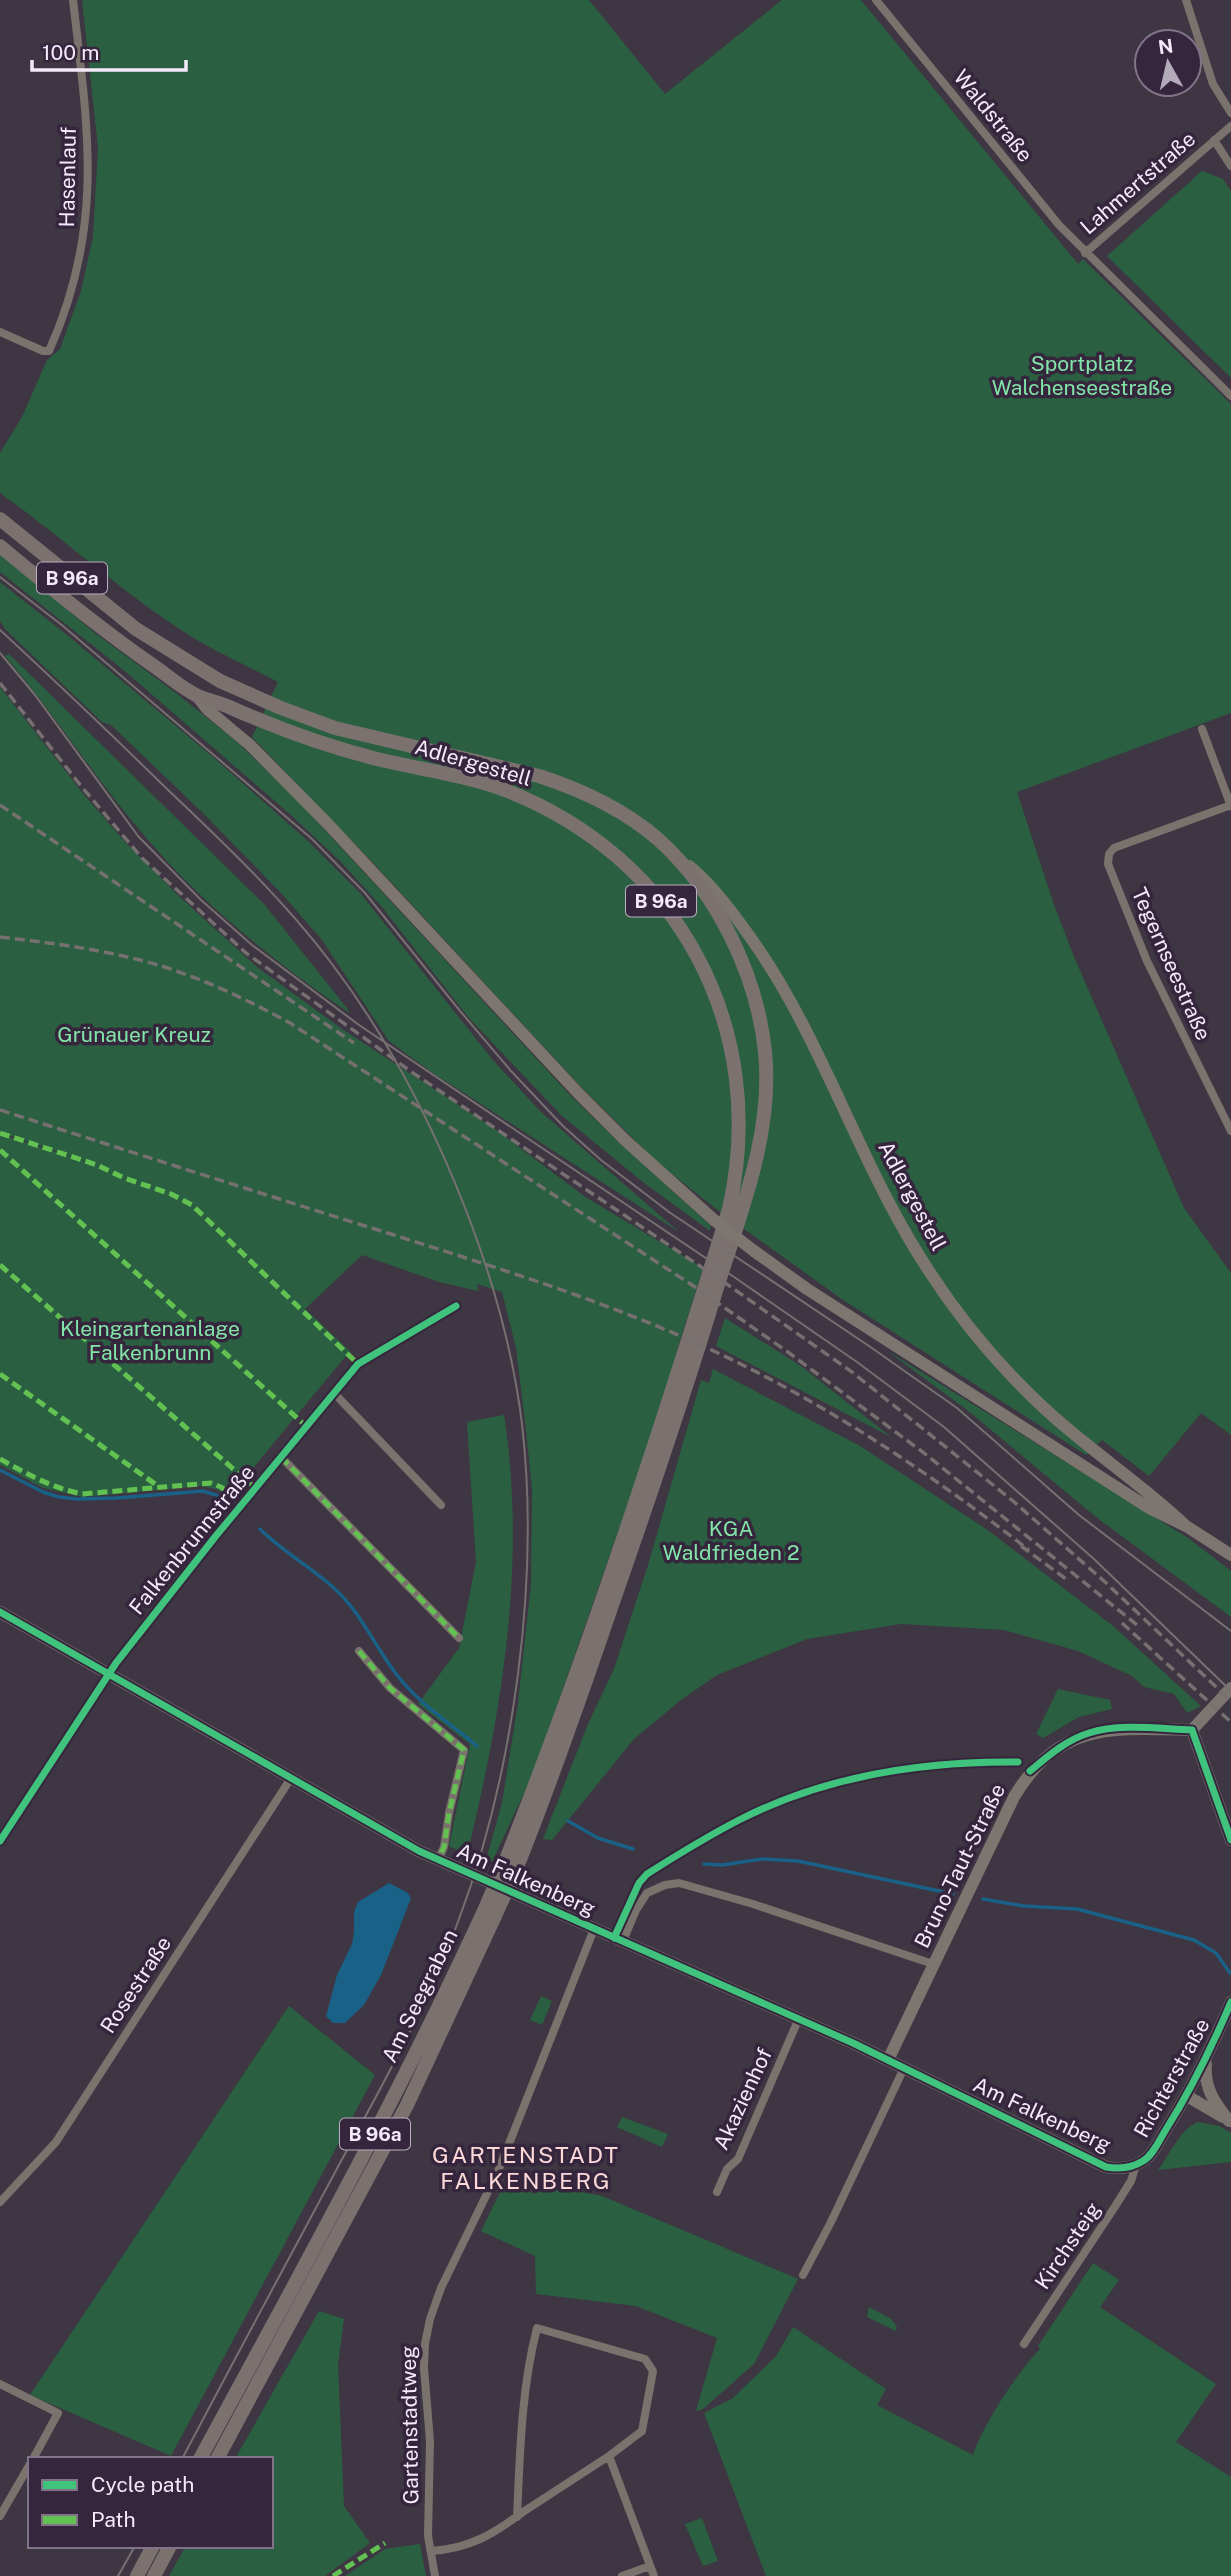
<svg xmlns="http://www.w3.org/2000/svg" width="1231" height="2576" font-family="'Public Sans',sans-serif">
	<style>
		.green { fill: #2a6041 }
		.water { fill: #196187 }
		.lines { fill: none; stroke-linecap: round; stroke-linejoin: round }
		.stream { stroke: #196187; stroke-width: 3.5 }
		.street { stroke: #7a726c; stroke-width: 8 }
		.secondary { stroke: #7d7570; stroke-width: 12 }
		.primary { stroke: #7b7270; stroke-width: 14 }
		.tram { stroke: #767071; stroke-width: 2 }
		.rail { stroke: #767071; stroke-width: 3.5; stroke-dasharray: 10 5; stroke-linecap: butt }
		.secondary-bridge { stroke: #7d7570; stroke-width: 12 }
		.primary-bridge { stroke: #7b7270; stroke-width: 14 }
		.quiet { stroke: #63c152; stroke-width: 5; stroke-dasharray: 10 5; stroke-linecap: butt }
		.cycleway-casing { stroke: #35263d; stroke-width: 11 }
		.cycleway { stroke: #40c37c; stroke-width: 7 }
		.labels { text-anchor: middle; stroke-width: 7; stroke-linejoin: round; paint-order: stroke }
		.shield { fill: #35263d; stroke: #bbafc1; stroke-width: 2 }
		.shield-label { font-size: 19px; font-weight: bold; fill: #f4eafa }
		.street-label { font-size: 21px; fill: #f4eafa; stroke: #35263d }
		.park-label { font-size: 21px; fill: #82e4a7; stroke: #35263d }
		.neighbourhood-label { font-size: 23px; letter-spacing: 2px; fill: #fcd8d9; stroke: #35263d }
	</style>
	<rect width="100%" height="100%" fill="#3e3642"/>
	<path class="green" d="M 82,0 L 589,0 L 665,94 L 782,0 L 861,0 L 1078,264 L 1083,259 L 1231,404 L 1231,713 L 1017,792 L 1053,902 L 1074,957 L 1184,1208 L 1231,1273 L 1231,1435 L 1201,1413 L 1149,1476 L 1102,1440 L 1086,1455 L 843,1300 L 715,1208 L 657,1162 L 581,1087 L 377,867 L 252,737 L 278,682 C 251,668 223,655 197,640 C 128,598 66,540 0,493 L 0,453 L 22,417 L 47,360 L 60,349 L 81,291 L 93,237 L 98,147 Z
		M 1202,171 L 1223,179 L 1231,191 L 1231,378 L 1107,256 Z
		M 0,554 L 95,633 L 176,693 L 237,742 L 297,800 L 570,1095 L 611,1135 L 711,1226 L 710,1231 L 644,1183 L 561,1115 L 468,1017 L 381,906 L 340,861 L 292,816 L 126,672 L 0,572 Z
		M 0,582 L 72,639 L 213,757 L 308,841 L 361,894 L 492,1059 L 541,1112 L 679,1232 L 430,1071 L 389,1041 L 322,940 L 282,894 L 203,813 L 111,725 L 102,722 L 6,630 L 0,621 Z
		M 9,654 L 264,904 L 350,1012 L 348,1012 C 272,960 203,905 143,834 C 94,777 54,713 5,656 Z
		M 0,687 L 85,796 L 126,843 L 181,898 L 257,967 L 342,1029 L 495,1129 L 584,1196 L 703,1268 L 677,1350 L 681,1352 L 533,1774 L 492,1862 L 486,1860 L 502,1803 L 518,1703 L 531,1584 L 532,1490 L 526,1430 L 516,1348 L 502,1292 L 477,1284 L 478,1291 L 439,1282 L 362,1255 L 305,1309 L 350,1351 L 229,1497 L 216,1489 L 200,1486 L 83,1497 L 43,1488 L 0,1465 L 0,1134 L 102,1167 L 0,1132 Z
		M 725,1318 L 801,1366 L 891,1437 L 716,1346 Z
		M 886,1350 L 1188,1538 L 1231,1571 L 1231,1617 L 1096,1517 L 967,1410 Z
		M 713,1369 L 860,1446 L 989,1531 L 1113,1626 L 1201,1706 L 1187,1713 L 1174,1694 L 1144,1687 L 1132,1676 L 1078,1651 L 1004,1630 L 901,1624 L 807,1639 L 717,1675 L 681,1700 L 634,1739 L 552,1840 L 543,1839 L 588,1724 L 614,1669 L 649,1562 L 701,1380 L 709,1383 Z
		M 504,1415 C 527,1563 502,1711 467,1855 L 449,1846 L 470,1744 L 418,1704 L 459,1648 L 476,1562 L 467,1422 Z
		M 1058,1689 L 1110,1700 L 1112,1709 L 1079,1717 L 1043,1738 L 1036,1734 Z
		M 541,1996 L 552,2001 L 542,2025 L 530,2020 Z
		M 289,2006 L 375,2075 L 171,2456 L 30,2395 Z
		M 622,2117 L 668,2134 L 662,2147 L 617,2127 Z
		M 1198,2122 L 1219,2126 L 1231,2133 L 1231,2162 L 1158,2170 C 1169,2156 1180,2129 1198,2122 Z
		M 505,2182 L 535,2194 L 538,2189 L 572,2190 L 602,2196 L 798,2279 L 754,2364 L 703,2409 L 696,2411 L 717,2338 L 636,2306 L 536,2294 L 535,2256 L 481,2231 Z
		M 1093,2263 L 1119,2280 L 1100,2307 L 1216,2384 L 1176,2442 L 1231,2477 L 1231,2576 L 766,2576 L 704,2413 L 733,2398 L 776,2356 L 793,2327 L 886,2389 L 877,2405 L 973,2455 C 983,2424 1017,2373 1040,2349 L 1038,2346 Z
		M 869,2307 L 891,2319 L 897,2327 L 896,2331 L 867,2317 Z
		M 319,2311 L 344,2319 L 338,2365 L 344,2506 L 370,2543 L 325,2576 L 169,2576 L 186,2546 L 271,2546 L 271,2459 L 235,2459 Z
		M 702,2518 L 718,2561 L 703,2566 L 685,2524 Z
		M 420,2544 L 426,2576 L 345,2576 L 385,2549 Z"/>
	<path class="water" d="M 389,1883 L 408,1893 L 411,1898 L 408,1906 L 381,1975 L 364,2005 L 345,2023 L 333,2023 L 326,2016 L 337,1975 L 352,1944 L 354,1932 L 354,1912 L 358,1902 Z"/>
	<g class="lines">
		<path class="stream" d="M 0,1470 L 43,1492 L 59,1497 L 77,1499 L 117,1498 L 203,1491 L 225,1498
			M 260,1529 C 283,1552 311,1567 335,1589 C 362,1614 375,1647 397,1675 C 418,1703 451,1724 477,1746
			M 568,1821 L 598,1838 L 633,1849
			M 704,1864 L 722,1865 L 762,1859 L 798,1861 L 953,1894
			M 983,1899 L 1024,1906 L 1077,1909 L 1194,1940 L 1216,1953 L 1230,1973"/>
		<path class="street" d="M 876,0 L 1059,225 L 1231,396
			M 1186,0 L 1213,84 L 1231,113
			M 1214,140 L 1231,166
			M 1085,253 L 1231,126
			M 0,332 L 43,351 L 49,351 C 105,226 88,130 73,0
			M 1202,729 L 1231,806
			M 1231,805 L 1114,848 L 1109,854 L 1108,864 L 1147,961 L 1231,1131
			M 334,1393 L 441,1505
			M 281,1457 L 459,1638
			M 359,1651 L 390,1688 L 464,1750 L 449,1813 L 444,1847 L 438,1860
			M 0,1841 L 116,1663 L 215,1537 L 358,1364 L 456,1306
			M 623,1941 L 636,1910 L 647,1893 L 665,1885 L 679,1883 L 753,1904 L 933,1964
			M 717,2192 L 727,2169 L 738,2159 L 799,2018
			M 0,2202 L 56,2142 L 291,1778
			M 803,2275 L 831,2222 L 904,2068
			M 1024,2344 L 1114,2208 L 1131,2181 L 1136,2165
			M 0,2384 L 58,2413 L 33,2459
			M 609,2456 L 654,2576
			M 0,2516 L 30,2464
			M 431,2551 C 470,2548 492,2535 523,2512 L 609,2456 L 642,2431 L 653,2371 L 645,2359 L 537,2328 C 521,2390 520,2454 517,2517
			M 435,2576 L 428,2536 L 430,2441 L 424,2368 L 425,2344 L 430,2319 L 441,2288 L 499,2169 L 594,1929
			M 622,2576 L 650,2566"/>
		<path class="secondary" d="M 197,696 L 208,710 L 250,745 L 327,823 L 579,1094 L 626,1141 L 714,1220
			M 689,866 C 712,885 730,909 748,934 C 824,1039 859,1167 931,1274 C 963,1323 1001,1368 1044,1408 C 1089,1450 1142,1484 1186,1526
			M 754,1251 L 807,1289 L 1149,1508 L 1186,1526 L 1231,1555
			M 0,1612 L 419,1851 L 853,2043 L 1106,2167 C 1118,2169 1132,2168 1143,2161 C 1153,2155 1159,2141 1165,2131 C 1191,2090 1212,2047 1231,2002
			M 1192,1730 L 1231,1840
			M 1192,1730 L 1231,1688
			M 888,2060 L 1014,1797 C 1059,1721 1114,1728 1192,1730
			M 1206,2064 C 1204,2088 1214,2102 1229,2121
			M 1187,2096 L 1223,2117"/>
		<path class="primary" d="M 0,519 L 136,629 L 220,681 L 281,708 L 335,728 L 539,776 C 582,790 625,810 659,840 C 717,893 757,974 765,1052 C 774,1138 736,1223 712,1304 C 681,1405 647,1505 612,1605 C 582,1693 552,1780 517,1867
			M 0,546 C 49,587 98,627 151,664 C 166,674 180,687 196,695 C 206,700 217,702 227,706 C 276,728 325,746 377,759 C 419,769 464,775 505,790 C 678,857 770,1028 729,1209 C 661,1429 590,1648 505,1862
			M 200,2459 C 298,2278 398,2098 484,1911
			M 217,2459 L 407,2105 L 495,1916
			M 137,2576 L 153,2546
			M 154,2576 L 170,2546"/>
		<path class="tram" d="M 0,577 L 63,626 L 312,839 L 365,893 L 460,1011 L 511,1071 L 563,1126 L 601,1160 L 669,1212 L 869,1346 L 957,1408 L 1079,1515 L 1231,1631
			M 0,630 C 56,682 112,735 167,789 C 225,844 283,899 332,964 C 425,1087 503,1270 522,1424 C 540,1580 514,1772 459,1919 C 428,2004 383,2084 340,2163 C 287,2262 234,2360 182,2459
			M 0,653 L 35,695 L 138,836 L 201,900 L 252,945 L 359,1025 L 734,1277 L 857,1362 L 944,1427 L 1094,1559 L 1231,1691
			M 118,2576 L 135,2546"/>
		<path class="rail" d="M 0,683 L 81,786 L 142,858 L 246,953 L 413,1073 L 731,1287 L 852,1372 L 1013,1501 L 1105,1582 L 1231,1701
			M 0,805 L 354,1043
			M 0,937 C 53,943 107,950 158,965 C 204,979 248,1000 290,1023 L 692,1285 L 785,1350 L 924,1453 L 1137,1625
			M 0,1110 C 131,1152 263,1194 394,1235 C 504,1270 614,1304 718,1353 C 830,1406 931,1474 1029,1550
			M 1021,1546 L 1066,1579
			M 1122,1623 L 1231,1722"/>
		<path class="secondary-bridge" d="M 714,1220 L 754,1251"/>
		<path class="primary-bridge" d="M 484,1911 L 505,1862
			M 495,1916 L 517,1867"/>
		<path class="quiet" d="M 0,1133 L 97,1165 L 124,1178 L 171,1194 L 192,1205 L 358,1364
			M 0,1150 L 307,1427
			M 0,1265 L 255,1488
			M 0,1374 L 158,1486
			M 281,1457 L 459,1638
			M 0,1459 C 27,1474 52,1488 82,1494 L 211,1483 L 221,1487 L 242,1504
			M 359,1651 L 390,1688 L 464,1750 L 449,1813 L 444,1847 L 438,1860
			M 333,2576 L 385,2543"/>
		<g class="cycleway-casing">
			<path id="cycleway" d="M 0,1612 L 419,1851 L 853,2043 L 1106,2167 C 1118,2169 1132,2168 1143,2161 C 1153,2155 1159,2141 1165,2131 C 1191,2090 1212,2047 1231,2002
				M 1192,1730 L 1231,1840
				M 1030,1771 C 1048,1756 1066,1740 1089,1733 C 1120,1723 1160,1729 1192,1730
				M 0,1841 L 116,1663 L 215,1537 L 358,1364 L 456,1306
				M 614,1938 L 639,1883 L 647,1874 C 677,1855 708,1836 739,1820 C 825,1776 923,1761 1018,1762"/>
		</g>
		<use href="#cycleway" class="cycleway"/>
	</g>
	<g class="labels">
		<g class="shield">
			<rect x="37" y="562.5" width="70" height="31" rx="5"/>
			<rect x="626" y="885.5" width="70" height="31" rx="5"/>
			<rect x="340" y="2118.5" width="70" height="31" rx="5"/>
		</g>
		<g class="shield-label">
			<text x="72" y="585">B 96a</text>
			<text x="661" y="908">B 96a</text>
			<text x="375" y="2141">B 96a</text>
		</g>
		<g class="street-label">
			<text transform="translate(993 116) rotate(51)" y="7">Waldstraße</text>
			<text transform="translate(68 177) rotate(-89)" y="7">Hasenlauf</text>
			<text transform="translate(1138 183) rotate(-41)" y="7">Lahmertstraße</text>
			<text transform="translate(473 763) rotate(16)" y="7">Adlergestell</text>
			<text transform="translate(1171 964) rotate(66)" y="7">Tegernseestraße</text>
			<text transform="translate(912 1196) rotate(62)" y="7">Adlergestell</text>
			<text transform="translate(192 1540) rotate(-51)" y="7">Falkenbrunnstraße</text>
			<text transform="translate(960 1866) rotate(-64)" y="7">Bruno-Taut-Straße</text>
			<text transform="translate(526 1880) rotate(24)" y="7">Am Falkenberg</text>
			<text transform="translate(136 1985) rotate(-57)" y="7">Rosestraße</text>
			<text transform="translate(420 1996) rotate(-64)" y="7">Am Seegraben</text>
			<text transform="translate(1172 2078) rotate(-61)" y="7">Richterstraße</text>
			<text transform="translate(743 2099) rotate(-65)" y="7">Akazienhof</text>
			<text transform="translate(1042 2115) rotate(25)" y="7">Am Falkenberg</text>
			<text transform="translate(1068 2246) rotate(-56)" y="7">Kirchsteig</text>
			<text transform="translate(410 2425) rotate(-91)" y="7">Gartenstadtweg</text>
		</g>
		<g class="park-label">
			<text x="1082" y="371">Sportplatz<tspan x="1082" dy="24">Walchenseestraße</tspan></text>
			<text x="134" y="1042">Grünauer Kreuz</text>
			<text x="150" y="1336">Kleingartenanlage<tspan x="150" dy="24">Falkenbrunn</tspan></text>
			<text x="731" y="1536">KGA<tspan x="731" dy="24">Waldfrieden 2</tspan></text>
		</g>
		<g class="neighbourhood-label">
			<text x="526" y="2163">GARTENSTADT<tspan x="526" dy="26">FALKENBERG</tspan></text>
		</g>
	</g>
	<rect x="28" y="2457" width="245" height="91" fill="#35263d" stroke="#817489" stroke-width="2"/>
	<rect x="42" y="2480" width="35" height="10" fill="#40c37c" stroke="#817489" stroke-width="2"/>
	<text x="91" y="2492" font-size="21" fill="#f4eafa">Cycle path</text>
	<rect x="42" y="2515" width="35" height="10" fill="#63c152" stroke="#817489" stroke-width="2"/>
	<text x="91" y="2527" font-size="21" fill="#f4eafa">Path</text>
	<g transform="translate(1168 63) rotate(352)"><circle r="33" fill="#35263d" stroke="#817489" stroke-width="2"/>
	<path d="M0-5L12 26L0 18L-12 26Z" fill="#b4abba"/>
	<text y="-10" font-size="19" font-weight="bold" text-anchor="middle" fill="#f4eafa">N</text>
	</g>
	<path d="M32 60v10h154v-10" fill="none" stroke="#f4eafa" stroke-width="3.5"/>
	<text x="42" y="60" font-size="21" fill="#f4eafa" stroke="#35263d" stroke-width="5" paint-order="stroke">100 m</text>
</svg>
